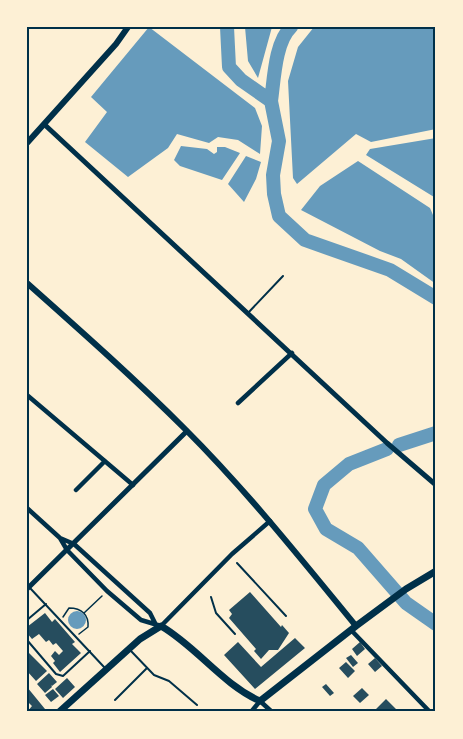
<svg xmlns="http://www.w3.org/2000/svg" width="463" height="739" font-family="Montserrat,sans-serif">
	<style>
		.water { fill: #669bbc }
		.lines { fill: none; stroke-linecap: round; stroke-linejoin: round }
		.river { stroke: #669bbc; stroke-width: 14 }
		.building { fill: #264d5e }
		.path { stroke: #003049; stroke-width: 1.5 }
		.service { stroke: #003049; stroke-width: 2 }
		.minor { stroke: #003049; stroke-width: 4.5 }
		.tertiary { stroke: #003049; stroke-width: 5 }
		.secondary { stroke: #003049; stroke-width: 6 }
		.primary { stroke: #003049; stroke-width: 7 }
		.neatline { fill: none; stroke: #003049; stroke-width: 2 }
	</style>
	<rect width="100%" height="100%" fill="#fdf0d5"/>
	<path class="water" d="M 149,27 L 255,108 L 262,126 L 260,154 L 238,140 L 218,137 L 209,143 L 177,134 L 168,148 L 128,177 L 85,142 L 107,112 L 91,97 Z
		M 245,27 L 272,27 L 258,78 L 248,61 Z
		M 314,27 L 436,27 L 436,129 L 371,142 L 356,134 L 297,184 L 293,178 L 288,81 L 298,47 Z
		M 436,138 L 434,197 L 366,155 L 370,149 Z
		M 181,146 L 207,149 L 214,154 L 217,152 L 217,147 L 225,147 L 240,153 L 222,180 L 180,166 L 174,160 Z
		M 246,156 L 261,162 L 256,179 L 244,202 L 228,184 Z
		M 358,161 L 430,208 L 436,222 L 436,284 L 401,259 L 380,251 L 301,210 L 320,186 Z
		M68 620a9 9 0 1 1 18 0a9 9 0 1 1-18 0Z"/>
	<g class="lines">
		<path class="river" d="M 227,27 L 229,67 L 241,80 L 271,101 L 279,141 L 273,175 L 274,194 L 279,216 L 305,240 L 390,270 L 436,298
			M 271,101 C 274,80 275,42 291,27
			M 399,445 L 436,433
			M 387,449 L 349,464 L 324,485 L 315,509 L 326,529 L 358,548 L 406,603 L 436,624"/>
	</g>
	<path class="building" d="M 250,592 L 281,627 L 282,625 L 289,633 L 278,650 L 269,650 L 261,659 L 254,651 L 256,649 L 229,618 L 232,614 L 229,610 Z
		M 45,613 L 52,622 L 55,619 L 75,642 L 72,644 L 81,653 L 60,672 L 53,663 L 55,661 L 51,656 L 55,651 L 59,655 L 63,651 L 56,643 L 53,645 L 49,640 L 46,642 L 39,634 L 32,639 L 27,633 L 27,627 Z
		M 295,638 L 305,648 L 255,689 L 224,655 L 238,642 L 261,667 Z
		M 360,642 L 365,649 L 357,656 L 352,649 Z
		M 27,651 L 47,671 L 36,681 L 27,671 Z
		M 351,655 L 358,663 L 353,667 L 346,658 Z
		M 375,658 L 382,666 L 375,672 L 368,664 Z
		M 346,662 L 355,671 L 348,678 L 339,668 Z
		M 49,673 L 57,682 L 52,686 L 51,685 L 52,687 L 45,693 L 37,684 Z
		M 67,678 L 75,687 L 63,698 L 55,689 Z
		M 326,684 L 334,693 L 330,696 L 322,687 Z
		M 27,687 L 45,709 L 41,712 L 27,712 L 32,706 L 27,701 Z
		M 362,688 L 369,695 L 360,703 L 353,696 Z
		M 53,689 L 59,696 L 51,702 L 45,695 Z
		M 386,699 L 399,712 L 373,712 Z"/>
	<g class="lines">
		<path class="path" d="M 84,613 L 102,596
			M 63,617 L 69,608 C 82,608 89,615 88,627 L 79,634"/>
		<path class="service" d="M 248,313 L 283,276
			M 237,563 L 286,616
			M 30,588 L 104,667
			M 211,597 L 216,613 L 235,634
			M 27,620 L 46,604
			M 27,640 L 56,674 L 63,676 L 90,651
			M 131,651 L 154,675 L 169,681 L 197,705
			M 115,700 L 147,668"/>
		<path class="minor" d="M 27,395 L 133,485
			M 238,403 L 292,353
			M 76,490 L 105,461
			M 27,508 L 60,538 L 67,550 L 107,591 L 141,620 L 161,626 L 232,554 L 270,521
			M 60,538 L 74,544 L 150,613 L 155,623
			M 351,630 L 430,712
			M 251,712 L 260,701 L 272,712"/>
		<path class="tertiary" d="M 45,125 L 387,443 L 436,485
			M 27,589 L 187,431"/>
		<path class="secondary" d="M 27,143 L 116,44 L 128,27
			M 27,283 C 81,331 134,378 185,429 C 247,491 301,559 356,626"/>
		<path class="primary" d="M 59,712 L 140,639 L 161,626 C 197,647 222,684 260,701 L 356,626 L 406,589 L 436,571"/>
	</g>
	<rect width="463" height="739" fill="none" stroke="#fdf0d5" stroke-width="57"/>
	<rect x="28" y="28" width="406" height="682" class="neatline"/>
</svg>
